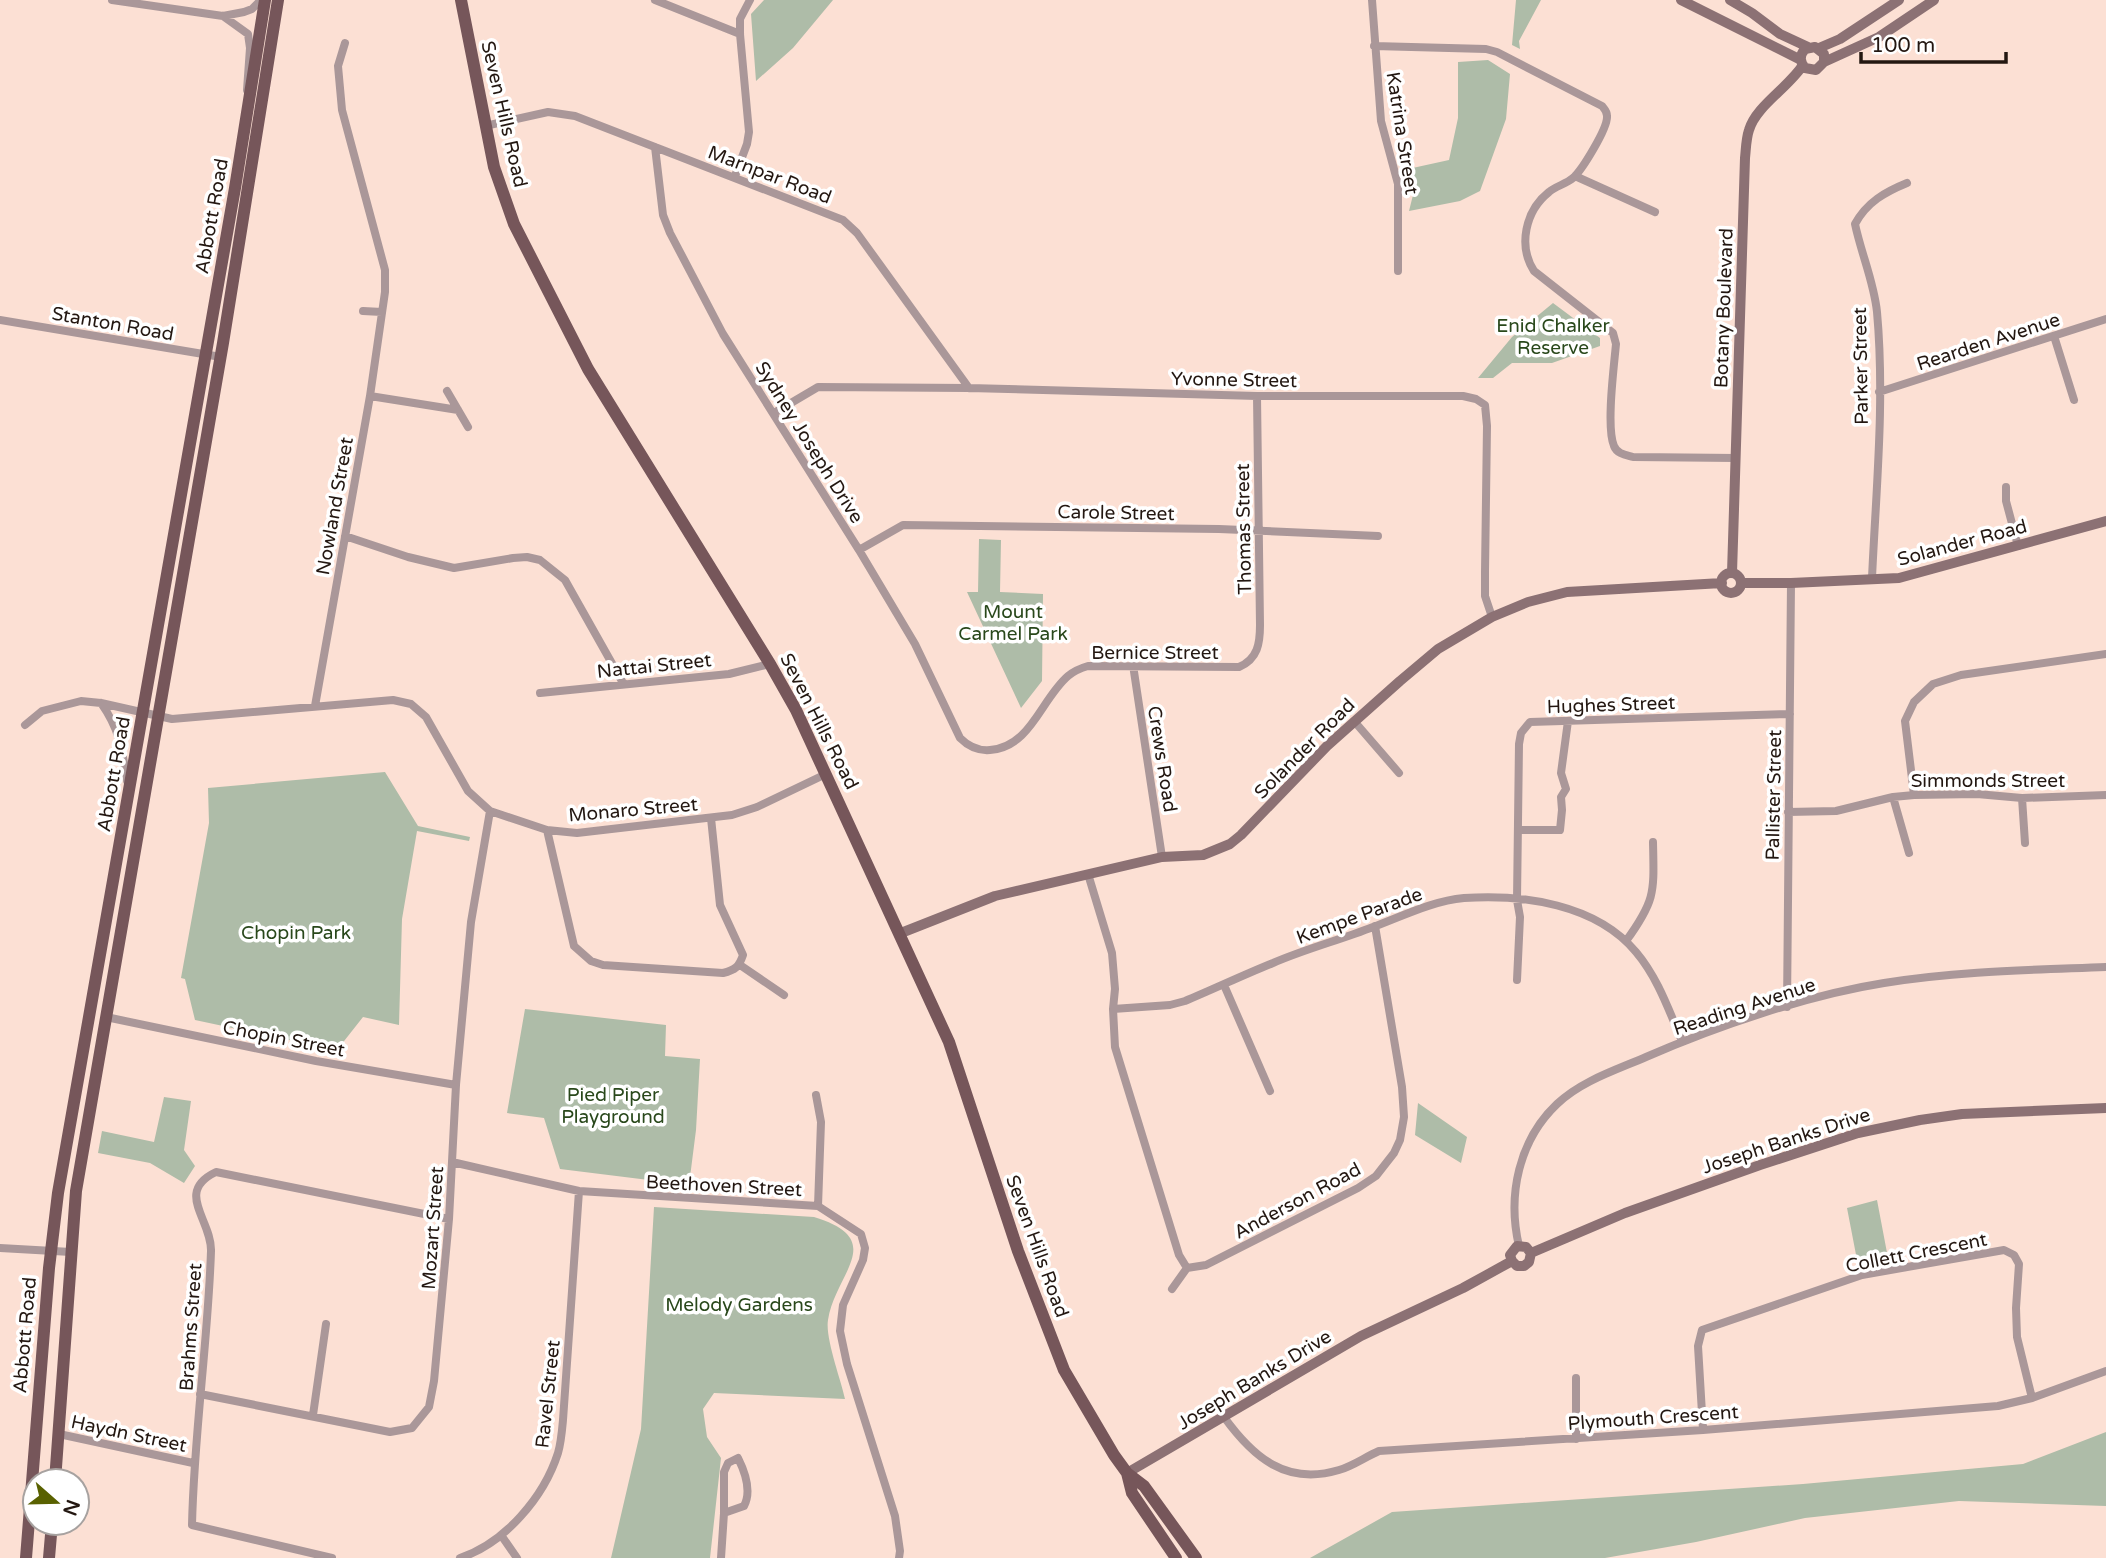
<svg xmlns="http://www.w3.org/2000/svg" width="2106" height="1558" font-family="'Varela Round',sans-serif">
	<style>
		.green { fill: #aebca8 }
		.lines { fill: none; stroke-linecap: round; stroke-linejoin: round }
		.street { stroke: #aa9799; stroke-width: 8 }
		.secondary { stroke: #8c7174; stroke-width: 10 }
		.primary { stroke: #76565a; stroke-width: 12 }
		.labels { text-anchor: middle; stroke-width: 7; stroke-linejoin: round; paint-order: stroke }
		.street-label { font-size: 19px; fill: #231711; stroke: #fff }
		.park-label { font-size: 19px; fill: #29481b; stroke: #fff }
	</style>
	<rect width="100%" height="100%" fill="#fce0d4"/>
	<path class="green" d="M 764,0 L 833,0 L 793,48 L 756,81 L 751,14 Z
		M 1516,0 L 1541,0 L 1519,41 L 1520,49 L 1512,45 Z
		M 1488,60 L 1510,74 L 1506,119 L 1480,191 L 1460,201 L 1409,211 L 1414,191 L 1408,169 L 1449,160 L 1458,118 L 1458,62 Z
		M 1553,303 L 1600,338 L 1600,346 L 1552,363 L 1512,363 L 1493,378 L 1478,378 L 1512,337 Z
		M 979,539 L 1001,540 L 1000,592 L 1043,594 L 1042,681 L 1021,708 L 967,592 L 978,592 Z
		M 385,772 L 418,826 L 470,837 L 469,841 L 417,831 L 402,919 L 399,1025 L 363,1017 L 337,1050 L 195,1020 L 185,979 L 181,978 L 209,823 L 208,788 Z
		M 525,1009 L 666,1025 L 665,1056 L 700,1059 L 696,1130 L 689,1185 L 560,1169 L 544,1118 L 507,1113 Z
		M 164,1097 L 191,1101 L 184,1150 L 195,1166 L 184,1183 L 150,1163 L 98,1153 L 102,1131 L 154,1142 Z
		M 1418,1103 L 1467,1137 L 1461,1163 L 1415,1135 Z
		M 1877,1200 L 1888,1258 L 1858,1265 L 1847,1208 Z
		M 654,1207 L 814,1217 C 889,1240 835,1273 828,1320 C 825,1338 841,1380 845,1399 L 714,1393 L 703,1409 L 707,1437 L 721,1458 L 710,1558 L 611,1558 L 641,1429 Z
		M 2106,1432 L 2106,1506 L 1959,1501 L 1805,1518 L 1696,1542 L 1605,1558 L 1310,1558 L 1392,1512 L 1803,1484 L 2023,1464 Z"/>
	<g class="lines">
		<path class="street" d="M 112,0 L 223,16 L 244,12 L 252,9 L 261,0
			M 655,0 L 740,34
			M 1372,0 L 1381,121 L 1398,184 L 1398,271
			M 223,16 L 248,34 L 250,48 L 247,90
			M 1374,46 L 1486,49 L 1497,52 L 1602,106 C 1605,110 1607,111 1607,116 C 1608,128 1582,170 1573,178 C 1566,184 1556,186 1549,192 C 1525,211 1518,246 1534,271 L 1613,333 L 1616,344 C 1614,366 1606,428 1614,446 C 1617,454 1626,455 1633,457 L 1736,458
			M 485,126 L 548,112 L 575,116 L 843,220 L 857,233 L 969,388
			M 655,147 L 663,215 L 670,233 L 723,334 L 859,550 L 915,644 L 960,738 C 968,746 978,751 990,750 C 1031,747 1041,699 1068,676 C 1074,671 1081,668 1088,666 L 1239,667 C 1258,659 1260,643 1260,625 L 1257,396
			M 735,176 L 747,144 L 749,132 L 740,34 L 740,19 L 750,0
			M 1575,176 L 1655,212
			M 363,311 L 382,312
			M 0,320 L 221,357
			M 2054,336 L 2074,400
			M 447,391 L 468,427
			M 1879,392 L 2106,319
			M 370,396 L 458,410
			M 774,413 L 818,387 L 969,388 L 1257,396 L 1463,396 L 1476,399 L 1485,405 L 1487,426 L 1485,572 L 1485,596 L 1492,617
			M 2006,487 L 2006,501 L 2018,546
			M 345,536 L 408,557 L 454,568 L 513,558 L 527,557 L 540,560 L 565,580 L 623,683
			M 859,550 L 903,525 L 1219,529 L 1378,536
			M 1872,578 C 1876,490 1885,400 1877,312 C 1874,282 1861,253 1855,224 C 1867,202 1885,192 1907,183
			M 1133,665 L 1162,857
			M 540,693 L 729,674 L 770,664
			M 101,703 C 120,730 122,749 127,781
			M 315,706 L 370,396 L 385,292 L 385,270 L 342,110 L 338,66 L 345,43
			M 1354,721 L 1399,773
			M 25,725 L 42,711 L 81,701 L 101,703 L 172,719 L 393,700 L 411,704 L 426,717 L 468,791 L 490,811 L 547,830 L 577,833 L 732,815 L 757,807 L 826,774
			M 1914,795 L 1905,721 L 1914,702 L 1933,684 L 1961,675 L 2106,654
			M 1893,797 L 1909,853
			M 2022,798 L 2025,843
			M 1788,812 L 1836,811 L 1893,797 L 1914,795 L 1977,794 L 2022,798 L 2106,795
			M 547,830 L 574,946 L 591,961 L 603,965 L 723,973 C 735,970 739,967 743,955 L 720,905 L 711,818
			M 1518,830 L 1560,830 L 1562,810 L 1561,797 L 1566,789 L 1561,773 L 1568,721
			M 1088,874 L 1112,953 L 1115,989 L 1113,1009 L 1115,1047 L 1179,1255 L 1187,1268
			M 1626,941 C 1656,900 1654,892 1653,842
			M 740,965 L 784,995
			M 1517,980 L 1520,917 L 1517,900 L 1519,744 L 1521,733 L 1530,722 L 1790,714
			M 1224,985 L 1270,1091
			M 1787,1007 L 1791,583
			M 1113,1009 L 1170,1005 L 1185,1001 C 1214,989 1243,975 1273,963 C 1305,949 1340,940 1373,927 C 1403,916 1432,901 1464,898 C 1523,894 1596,904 1636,952 C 1658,978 1669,1011 1682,1041
			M 106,1017 L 316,1061 L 456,1085
			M 816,1095 L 821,1122 L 818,1206
			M 452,1162 L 579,1191 L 818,1206 L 861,1234 L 865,1248 L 863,1260 L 843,1305 L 840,1331 L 847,1364 L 895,1516 L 900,1551 L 899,1558
			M 1519,1246 C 1507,1195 1519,1140 1557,1104 C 1581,1081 1616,1070 1646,1057 C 1717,1026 1808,995 1884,983 C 1957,971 2032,970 2106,967
			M 0,1248 L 71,1252
			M 1187,1268 L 1206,1265 L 1358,1188 L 1376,1176 L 1394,1153 L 1400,1140 L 1404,1117 L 1402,1087 L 1375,926
			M 1172,1289 L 1187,1268
			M 200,1394 L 390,1432 L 412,1428 L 429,1407 L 434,1381 L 449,1219 L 456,1085 L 471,922 L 490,811
			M 313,1415 L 326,1324
			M 1224,1417 C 1253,1457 1286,1486 1339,1470 C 1353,1466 1365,1457 1379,1451 L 1703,1430 L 1998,1406 L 2032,1398 L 2106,1371
			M 1703,1430 L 1698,1346 L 1702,1330 L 1862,1275 L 2004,1250 L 2014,1255 L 2019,1264 L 2016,1308 L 2017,1337 L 2032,1398
			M 59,1434 L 193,1463
			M 1576,1439 L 1576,1378
			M 501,1535 L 517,1558
			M 332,1558 L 192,1525 C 194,1433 208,1342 211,1251 C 212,1220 174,1192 216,1172 L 449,1219
			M 460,1558 C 505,1543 544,1497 558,1453 C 561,1443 562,1431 563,1420 L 579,1191
			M 721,1558 L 724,1513 L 724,1472 L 728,1463 L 738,1458 C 745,1472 752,1491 744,1506 L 724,1513"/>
		<path class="secondary" d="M 1681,0 L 1801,60
			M 1730,0 L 1752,13 L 1780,34 L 1808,47
			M 1819,48 L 1840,39 L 1899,0
			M 1824,62 L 1824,54 L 1815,47 L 1805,49 C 1799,56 1800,62 1805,68 L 1816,70 L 1824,62 L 1879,37 L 1934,0
			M 1732,573 L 1745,158 C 1746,149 1746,139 1749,130 C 1756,106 1788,88 1803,65
			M1721 583a10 10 0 1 1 20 0a10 10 0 1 1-20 0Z
			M 1741,583 L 1791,583 L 1899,578 L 2106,521
			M 901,933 L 995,896 L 1162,857 L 1203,855 L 1230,844 L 1241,835 L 1327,746 L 1400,681 L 1438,649 L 1492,617 L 1528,602 L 1567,592 L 1722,583
			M 1531,1253 L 1625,1213 L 1760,1165 L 1858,1133 L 1920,1120 L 1962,1114 L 2106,1108
			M 1512,1261 L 1510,1255 L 1517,1246 L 1526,1247 L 1531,1253
			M 1512,1261 L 1517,1266 L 1524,1266 L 1529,1262 L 1531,1253
			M 1127,1473 L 1361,1336 L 1463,1288 L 1512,1261"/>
		<path class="primary" d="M 461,0 L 494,167 L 514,224 L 588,369 L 770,664 L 796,710 L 949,1042 L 1018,1251 L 1064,1370 L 1114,1455 L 1127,1473 L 1144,1486 L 1196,1558
			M 1127,1473 L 1132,1493 L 1176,1558
			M 55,1481 L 76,1191 L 223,343 L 278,0
			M 26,1558 L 49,1268 L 58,1193 L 235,188 L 265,0
			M 49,1558 L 52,1523"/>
	</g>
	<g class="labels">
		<g class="street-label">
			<text transform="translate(505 114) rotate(77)" y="7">Seven Hills Road</text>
			<text transform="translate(1403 133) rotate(81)" y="7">Katrina Street</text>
			<text transform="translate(770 174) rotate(21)" y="7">Marnpar Road</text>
			<text transform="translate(211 216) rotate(-80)" y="7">Abbott Road</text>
			<text transform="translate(1723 308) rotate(-88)" y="7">Botany Boulevard</text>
			<text transform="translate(113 323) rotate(10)" y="7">Stanton Road</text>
			<text transform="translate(1988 341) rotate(-18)" y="7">Rearden Avenue</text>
			<text transform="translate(1860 366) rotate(-91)" y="7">Parker Street</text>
			<text transform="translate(1234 379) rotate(1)" y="7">Yvonne Street</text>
			<text transform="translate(810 442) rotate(58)" y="7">Sydney Joseph Drive</text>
			<text transform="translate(334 506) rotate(-80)" y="7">Nowland Street</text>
			<text transform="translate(1116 512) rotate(1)" y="7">Carole Street</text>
			<text transform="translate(1243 529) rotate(-91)" y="7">Thomas Street</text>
			<text transform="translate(1962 542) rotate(-15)" y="7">Solander Road</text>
			<text x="1155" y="659">Bernice Street</text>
			<text transform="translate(654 665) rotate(-6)" y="7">Nattai Street</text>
			<text transform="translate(1611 704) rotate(-2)" y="7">Hughes Street</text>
			<text transform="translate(820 721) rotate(63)" y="7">Seven Hills Road</text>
			<text transform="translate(1304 748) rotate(-45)" y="7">Solander Road</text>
			<text transform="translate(1163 759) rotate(81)" y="7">Crews Road</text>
			<text transform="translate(113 774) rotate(-80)" y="7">Abbott Road</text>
			<text x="1988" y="787">Simmonds Street</text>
			<text transform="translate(1773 795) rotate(-89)" y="7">Pallister Street</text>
			<text transform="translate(633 809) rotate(-5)" y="7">Monaro Street</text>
			<text transform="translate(1359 915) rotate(-20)" y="7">Kempe Parade</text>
			<text transform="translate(1744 1006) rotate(-18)" y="7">Reading Avenue</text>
			<text transform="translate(284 1038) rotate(11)" y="7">Chopin Street</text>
			<text transform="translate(1786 1140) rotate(-18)" y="7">Joseph Banks Drive</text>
			<text transform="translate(724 1185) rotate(3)" y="7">Beethoven Street</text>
			<text transform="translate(1297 1200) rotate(-28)" y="7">Anderson Road</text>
			<text transform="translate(432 1228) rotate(-86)" y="7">Mozart Street</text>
			<text transform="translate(1038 1246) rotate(70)" y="7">Seven Hills Road</text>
			<text transform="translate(1916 1252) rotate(-11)" y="7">Collett Crescent</text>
			<text transform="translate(190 1327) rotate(-86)" y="7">Brahms Street</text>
			<text transform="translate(24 1335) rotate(-85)" y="7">Abbott Road</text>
			<text transform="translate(1254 1379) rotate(-31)" y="7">Joseph Banks Drive</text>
			<text transform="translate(547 1394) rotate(-84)" y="7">Ravel Street</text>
			<text transform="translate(1653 1417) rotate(-4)" y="7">Plymouth Crescent</text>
			<text transform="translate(129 1433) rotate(12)" y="7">Haydn Street</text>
		</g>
		<g class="park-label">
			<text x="1553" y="332">Enid Chalker<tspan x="1553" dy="22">Reserve</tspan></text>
			<text x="1013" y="618">Mount<tspan x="1013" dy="22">Carmel Park</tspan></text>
			<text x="296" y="939">Chopin Park</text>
			<text x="613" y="1101">Pied Piper<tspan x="613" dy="22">Playground</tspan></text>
			<text x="739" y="1311">Melody Gardens</text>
		</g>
	</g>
	<g transform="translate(56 1502) rotate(110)"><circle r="33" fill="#ffffff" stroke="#a7a2a0" stroke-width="2"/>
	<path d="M0-5L12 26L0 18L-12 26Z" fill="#596100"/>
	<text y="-10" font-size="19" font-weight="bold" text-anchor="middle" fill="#231711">N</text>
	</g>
	<path d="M1861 52v10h145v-10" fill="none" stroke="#231711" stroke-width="3.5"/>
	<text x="1871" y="52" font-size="21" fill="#231711" stroke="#ffffff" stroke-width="5" paint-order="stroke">100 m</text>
</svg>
